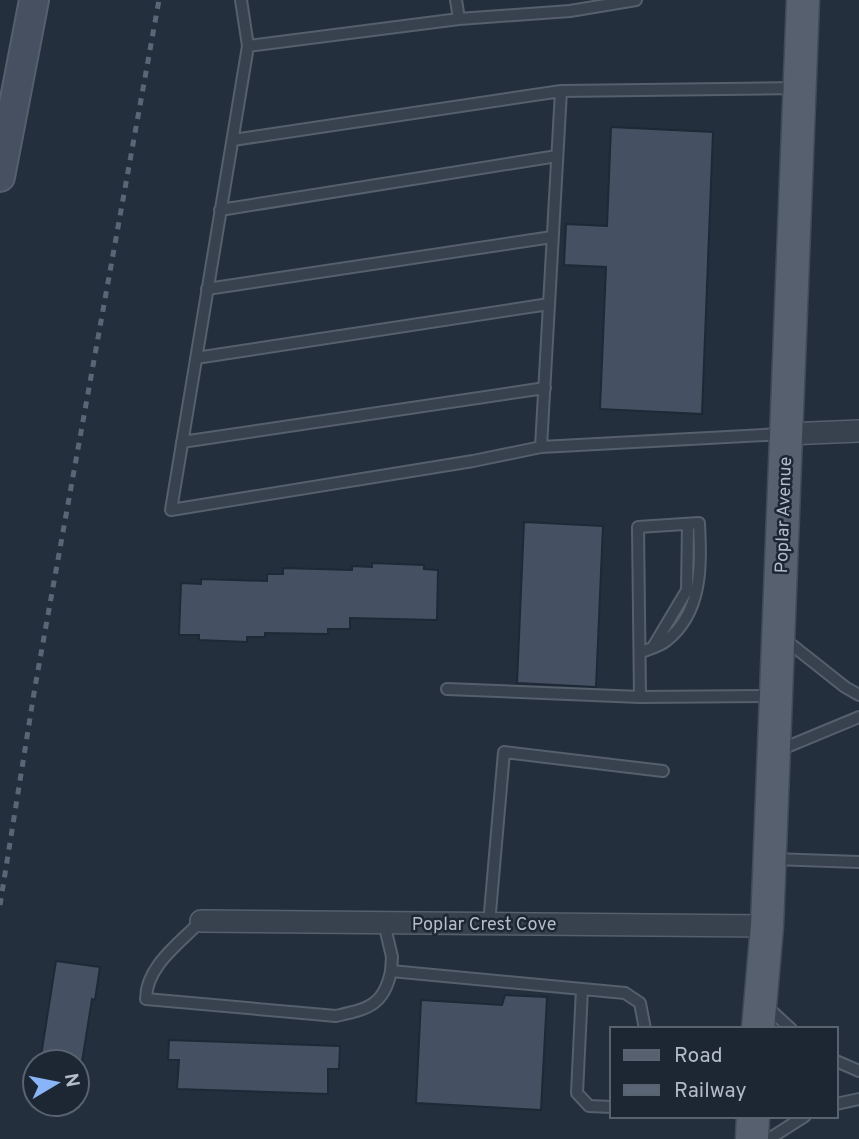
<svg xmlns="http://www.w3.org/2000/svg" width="859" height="1139" font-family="Overpass,sans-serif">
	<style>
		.building { fill: #455162; stroke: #1f2835; stroke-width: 2 }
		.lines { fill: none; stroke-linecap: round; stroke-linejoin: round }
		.service-casing { stroke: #565f6c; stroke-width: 14 }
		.minor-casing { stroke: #565f6c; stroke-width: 24 }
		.secondary-casing { stroke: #565f6c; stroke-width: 32 }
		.primary-casing { stroke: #414a57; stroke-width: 35 }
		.service { stroke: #38414e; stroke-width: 10 }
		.minor { stroke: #38414e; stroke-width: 21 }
		.secondary { stroke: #465061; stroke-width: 28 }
		.primary { stroke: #56606e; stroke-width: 32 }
		.rail { stroke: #5a6575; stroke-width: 5; stroke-dasharray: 7 7; stroke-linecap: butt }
		.labels { text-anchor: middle; stroke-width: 5; stroke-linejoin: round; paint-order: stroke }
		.street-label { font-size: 18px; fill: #b4bcc9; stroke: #1d2633 }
	</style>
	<rect width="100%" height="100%" fill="#242f3e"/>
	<path class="building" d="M 611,127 L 713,132 L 702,414 L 600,409 L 606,267 L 564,265 L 566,224 L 607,226 Z
		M 524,522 L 603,526 L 596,687 L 517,683 Z
		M 372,563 L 424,565 L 424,569 L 438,570 L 437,620 L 350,618 L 350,629 L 328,629 L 328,634 L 265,633 L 265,637 L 247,637 L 247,642 L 199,640 L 199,635 L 179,635 L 181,583 L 201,584 L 201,579 L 267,581 L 267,574 L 283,574 L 283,568 L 352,570 L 352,566 L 372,567 Z
		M 56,961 L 100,967 L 95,1000 L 92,999 L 82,1062 L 40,1062 Z
		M 505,995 L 547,997 L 541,1110 L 416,1103 L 421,1000 L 502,1005 Z
		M 169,1040 L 340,1046 L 339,1069 L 328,1069 L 328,1094 L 177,1089 L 179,1060 L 168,1060 Z"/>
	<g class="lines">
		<g class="service-casing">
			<path id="service" d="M 241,0 L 248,46 L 171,510 L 473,461 L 541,447
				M 456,0 L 459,19 L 570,11 L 636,0
				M 248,46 L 459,19
				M 233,140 L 561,91
				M 220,210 L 557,156
				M 207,289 L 552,237
				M 196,358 L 549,304
				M 783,434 L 541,447 L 561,91 L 797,88
				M 182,442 L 545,388
				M 783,638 L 845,687 L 859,695
				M 653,647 L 687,590 L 688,524
				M 641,652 C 649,649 660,646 666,641 C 703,612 701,565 699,523 L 638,527 L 640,697 L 771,696
				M 447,689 L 640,697
				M 777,751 L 859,717
				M 773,859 L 859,862
				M 201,921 C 180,943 146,966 146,999 L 336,1016 C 367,1009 384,1006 391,971
				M 384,923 L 392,957 L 391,971 L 625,993 L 640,1003 L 645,1029
				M 489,924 L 504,752 L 663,771
				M 582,989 L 577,1093 L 589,1106 L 612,1107
				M 765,1005 L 791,1029
				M 836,1061 L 859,1071
				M 836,1104 L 859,1099
				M 769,1139 L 805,1116"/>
		</g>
		<g class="minor-casing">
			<path id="minor" d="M 786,434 L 859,431
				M 201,921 L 767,926"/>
		</g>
		<g class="secondary-casing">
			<path id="secondary" d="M 0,177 L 34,0"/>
		</g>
		<g class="primary-casing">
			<path id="primary" d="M 758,1029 L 767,926 L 803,0
				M 752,1139 L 753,1116"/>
		</g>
		<use href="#service" class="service"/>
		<use href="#minor" class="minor"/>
		<use href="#secondary" class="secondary"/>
		<use href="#primary" class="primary"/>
		<path class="rail" d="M 0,905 L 35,687 L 159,0"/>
	</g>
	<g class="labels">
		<g class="street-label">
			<text transform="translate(783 515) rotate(-88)" y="6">Poplar Avenue</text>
			<text x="484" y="930">Poplar Crest Cove</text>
		</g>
	</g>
	<rect x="610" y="1027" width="228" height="91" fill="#1d2633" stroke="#59626f" stroke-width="2"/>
	<rect x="624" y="1050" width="35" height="10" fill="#56606e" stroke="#59626f" stroke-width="2"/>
	<text x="674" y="1062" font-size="21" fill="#b4bcc9">Road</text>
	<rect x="624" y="1085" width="35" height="10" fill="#5a6575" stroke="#59626f" stroke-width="2"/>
	<text x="674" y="1097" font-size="21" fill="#b4bcc9">Railway</text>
	<g transform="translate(56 1083) rotate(80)"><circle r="33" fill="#1d2633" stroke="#59626f" stroke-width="2"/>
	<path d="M0-5L12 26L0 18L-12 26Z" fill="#8ab4f8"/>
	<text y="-10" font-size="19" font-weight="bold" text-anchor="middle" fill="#b4bcc9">N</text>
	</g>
</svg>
